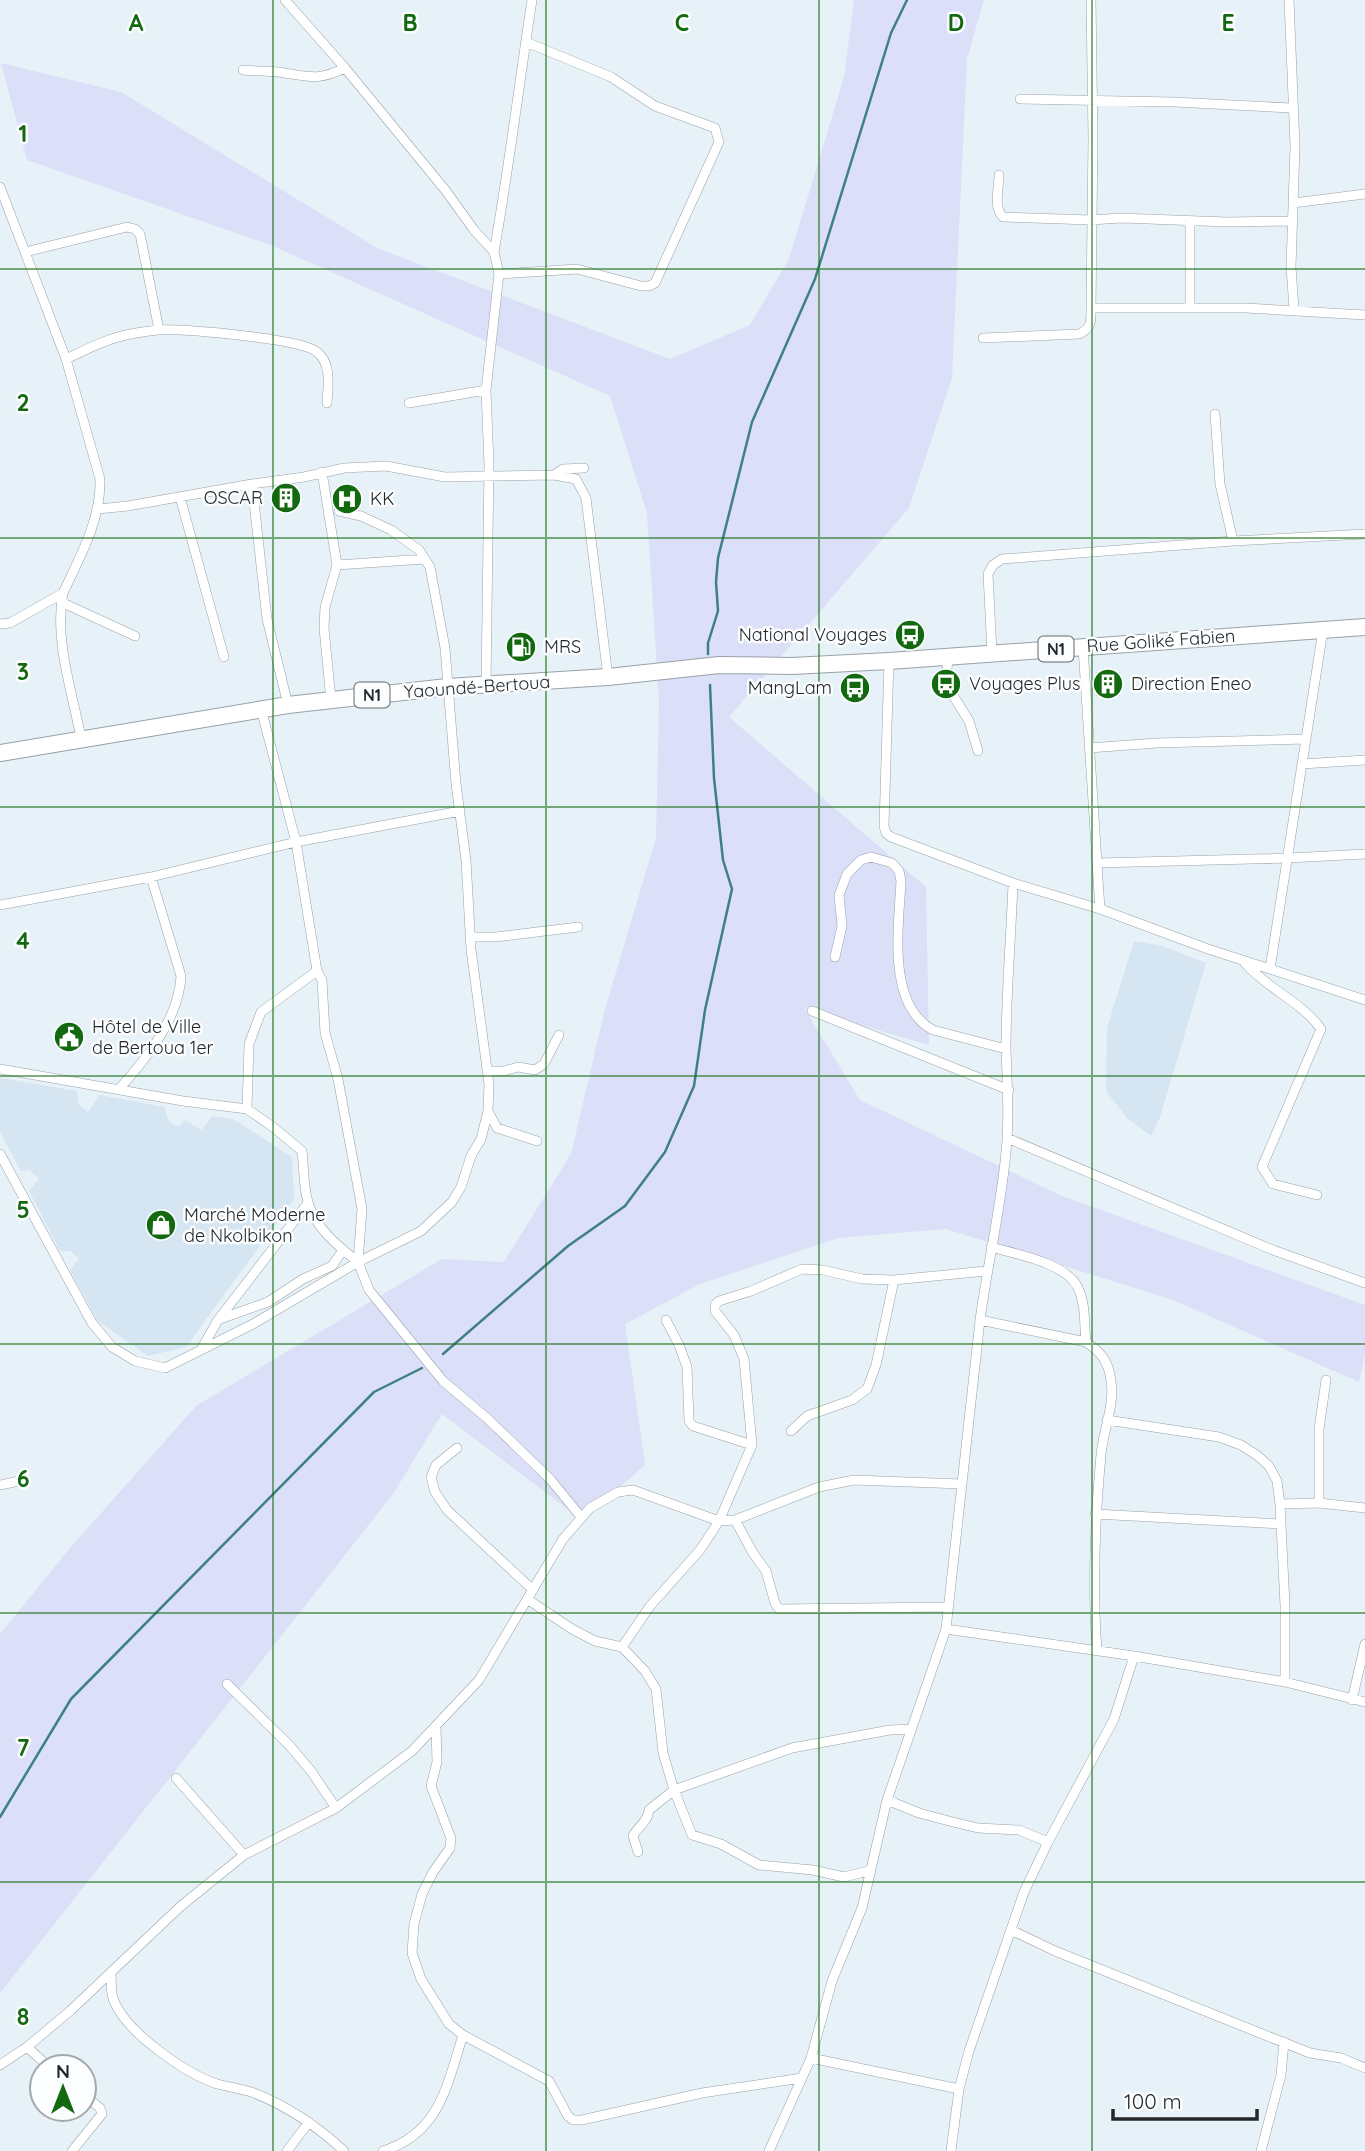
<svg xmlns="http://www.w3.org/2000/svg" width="1365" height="2151" font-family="Quicksand,sans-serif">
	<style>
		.built { fill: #d5e5f2 }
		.green { fill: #dcdff8 }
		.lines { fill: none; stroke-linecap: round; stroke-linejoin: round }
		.stream { stroke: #3f8085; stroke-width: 2.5 }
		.street-casing { stroke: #98a1a8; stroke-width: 10 }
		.highway-casing { stroke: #98a1a8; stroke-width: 18 }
		.street { stroke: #fff; stroke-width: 9 }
		.highway { stroke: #fff; stroke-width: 16 }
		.grid { fill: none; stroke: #12690f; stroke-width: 2; stroke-opacity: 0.55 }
		.labels { text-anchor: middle; stroke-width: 5; stroke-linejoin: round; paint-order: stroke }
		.shield { fill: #fbfdfe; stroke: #64686a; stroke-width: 2 }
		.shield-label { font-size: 16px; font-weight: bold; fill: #24282a }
		.poi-label { font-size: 18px; fill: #24282a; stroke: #fbfdfe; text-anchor: start }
		.street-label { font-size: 18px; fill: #24282a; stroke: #fbfdfe }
		.grid-label { font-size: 23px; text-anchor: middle; font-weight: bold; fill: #12690f; stroke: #fbfdfe; stroke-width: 5; stroke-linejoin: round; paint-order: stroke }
	</style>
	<rect width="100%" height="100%" fill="#e7f1f8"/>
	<path class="built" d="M 1134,941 L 1162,946 L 1206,963 L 1160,1117 L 1151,1136 L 1127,1118 L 1106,1091 L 1107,1028 Z
		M 0,1078 L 77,1091 L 79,1105 L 88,1112 L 100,1095 L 164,1107 L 169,1122 L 179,1127 L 185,1120 L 201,1130 L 213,1116 L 233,1119 L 292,1157 L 294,1199 L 186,1347 L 148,1356 L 98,1321 L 70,1270 L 79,1259 L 71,1251 L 60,1251 L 29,1191 L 39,1178 L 29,1170 L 21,1171 L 0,1132 Z"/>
	<path class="green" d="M 854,0 L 984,0 L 967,59 L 952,378 L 909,508 L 729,717 L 926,887 L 929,1045 L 805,1009 L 860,1100 L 1062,1196 L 1365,1305 L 1365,1354 L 1359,1382 L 1173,1300 L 946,1229 L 839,1238 L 700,1284 L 625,1324 L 645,1465 L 582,1520 L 442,1414 L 393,1494 L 0,1993 L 0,1634 L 70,1548 L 196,1406 L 442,1259 L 504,1262 L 571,1154 L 605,1009 L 656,838 L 659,701 L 647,513 L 610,396 L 273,246 L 27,160 L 1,63 L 121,92 L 379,249 L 670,359 L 750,325 L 789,259 L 844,77 Z"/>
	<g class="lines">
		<path class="stream" d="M 708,654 L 708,643 L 718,611 L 716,582 L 718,558 L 752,422 L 815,279 L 891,33 L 907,0
			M 443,1354 L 568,1246 L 625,1206 L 665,1152 L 694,1086 L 705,1010 L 732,889 L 723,860 L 714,778 L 710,685
			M 0,1817 L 71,1699 L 374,1392 L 422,1368"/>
		<g class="street-casing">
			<path id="street" d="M 285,0 L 345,68 L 446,191 L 474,230 L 494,252 L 499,274 L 486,390 L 489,465 L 486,686
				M 1091,0 L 1093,138 L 1091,308 L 1246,308 L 1365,315
				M 1289,0 L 1295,146 L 1291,267 L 1294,309
				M 243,70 C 255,71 267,71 278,72 C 308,76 316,82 345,68
				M 1020,99 L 1174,102 L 1292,108
				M 999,175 C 999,188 993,208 1003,217 L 1091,220 L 1121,218 L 1227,222 L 1292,221
				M 0,187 L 66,359 L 100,479 C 101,520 80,557 63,593 C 54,640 72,691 81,738
				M 1293,203 L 1365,194
				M 1190,221 L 1190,307
				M 25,252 L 127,227 L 135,229 L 140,234 L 159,330
				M 494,252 C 509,168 519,84 532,0
				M 499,274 L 577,269 L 641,286 L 649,286 L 655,283 L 719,142 L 715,128 L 655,106 L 611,77 L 526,42
				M 983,338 L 1079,334 C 1092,328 1091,322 1091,308
				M 66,359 C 87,349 108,338 131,334 C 140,332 149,331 158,330 C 183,329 301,338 317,352 C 332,364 328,386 327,403
				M 409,403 L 486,390
				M 1215,414 L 1220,484 L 1233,541
				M 322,472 L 337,565 L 325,607 L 324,628 L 331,700
				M 554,475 L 563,469 L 584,468
				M 252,484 L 304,477 L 344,468 L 386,466 L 445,477 L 554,475 L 576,479 L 586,498 L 608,677
				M 180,497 L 224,657
				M 98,509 L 128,506 L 252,484 L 267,619 L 288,705
				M 337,565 L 425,559
				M 61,602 L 135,636
				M 0,624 L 10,623 L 63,593
				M 1083,647 L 1100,909
				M 992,653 L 988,574 L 993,565 L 1002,559 L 1233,541 L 1365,534
				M 948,656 L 946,684 L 969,721 L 978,751
				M 889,661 L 884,826 L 886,833 L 891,837 L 1013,883 L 1100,909 L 1208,949 L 1270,969 L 1323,630
				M 1089,748 L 1157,743 L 1306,739
				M 1302,764 L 1365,760
				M 1097,863 L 1289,858 L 1365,854
				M 0,905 L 151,877 L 296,842 L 460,811
				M 472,937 L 496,937 L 578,927
				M 835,957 L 842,926 L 839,895 L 847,874 L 861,860 L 871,857 L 892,863 L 899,871 L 901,881 C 899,925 886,1005 933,1030 L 1006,1049
				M 1244,962 C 1267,989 1301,1001 1321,1029 L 1262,1167 L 1273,1184 L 1317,1195
				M 1270,969 L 1365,1000
				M 317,971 L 322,980 L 325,1033 L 338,1079 L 362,1209 L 358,1262 L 369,1290 L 443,1381 L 488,1419 L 551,1480 L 581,1517
				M 812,1011 L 1009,1090
				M 0,1069 L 183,1101 L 247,1109 L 273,1127 L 302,1151 C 304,1167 303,1186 308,1202 C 314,1227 339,1247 358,1262
				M 487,1071 L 504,1071 L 518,1067 L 535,1070 L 544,1064 L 559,1035
				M 120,1088 C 147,1058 179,1018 181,976 L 151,877
				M 247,1109 L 249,1044 L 261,1012 L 317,971 L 296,842 L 261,709
				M 488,1111 L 497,1128 L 537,1141
				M 1007,1138 L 1273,1250 L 1365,1283
				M 0,1154 L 92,1323 L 112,1347 L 135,1361 L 165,1368 L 253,1324 L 358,1262 L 421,1231 L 452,1202 L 461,1187 L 471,1156 L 481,1139 L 488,1111 L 489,1084 L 471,949 L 466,860 L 456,784 L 445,648 L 430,567 L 419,550 L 391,530 L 361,516 L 339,511
				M 991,1247 C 1015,1254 1067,1263 1078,1288 C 1086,1304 1084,1325 1086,1342
				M 220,1319 L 268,1302 L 303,1279 L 332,1266 L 343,1250
				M 666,1320 L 679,1345 L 687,1367 L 689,1421 L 693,1426 L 752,1445
				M 980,1320 L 1086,1342 C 1101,1352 1109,1362 1111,1381 C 1115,1405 1103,1431 1101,1455 C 1095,1520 1092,1585 1097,1650
				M 202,1348 L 218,1320 L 308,1203
				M 1107,1420 L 1219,1437 L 1241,1445 L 1258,1456 L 1269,1466 L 1277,1481 L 1280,1504 L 1285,1606 L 1285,1682
				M 791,1431 L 807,1416 L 852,1400 L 867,1389 L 876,1365 L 894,1280
				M 457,1448 L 436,1465 L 431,1477 L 435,1492 L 447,1510 L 533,1590
				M 0,1485 L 19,1481
				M 1319,1503 L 1319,1429 L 1326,1380
				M 1280,1504 L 1319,1503 L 1365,1508
				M 1095,1514 L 1280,1524
				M 735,1520 L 753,1553 L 766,1571 L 775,1603 L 779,1609 L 947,1607
				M 527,1599 L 572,1629 L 595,1641 L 622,1647 L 645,1671 L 656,1689 L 663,1753 L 674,1790 L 692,1835 L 721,1844 L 759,1865 L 813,1870 L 844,1877 L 869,1871
				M 946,1629 L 1134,1656 L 1285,1682 L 1365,1702
				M 622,1647 L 650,1606 L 700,1550 L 719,1521 L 752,1445 L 744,1359 L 734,1335 L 715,1311 L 715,1305 L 719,1301 L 751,1291 L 802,1269 L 823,1270 L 862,1279 L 894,1280 L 986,1271
				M 227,1684 L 289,1745 L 311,1771 L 336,1808
				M 1352,1700 L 1365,1644
				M 436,1726 L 437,1762 L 431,1786 L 451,1838 L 450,1848 L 433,1872 L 422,1894 L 414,1924 L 412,1953 L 421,1979 L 449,2024 L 463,2035 L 549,2081 L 568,2116 L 573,2120 L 582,2120 L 702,2093 L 802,2078
				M 176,1778 L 244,1855
				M 887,1800 L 919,1813 L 949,1821 L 978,1828 L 1019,1830 L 1048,1842
				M 638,1852 L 633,1836 C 638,1826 648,1822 649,1810 L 674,1790 L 792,1748 L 890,1730 L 912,1729
				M 1011,1930 L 1055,1951 L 1310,2053 L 1341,2058 L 1365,2068
				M 111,1974 C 112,1983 110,1993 114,2001 C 127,2033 185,2073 217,2084 C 229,2087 242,2089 254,2093 C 287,2106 318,2127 344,2151
				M 27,2047 L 49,2067
				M 811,2058 L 959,2089
				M 0,2065 L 27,2047 L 70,2011 L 181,1906 L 244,1855 L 336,1808 L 412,1751 L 479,1680 L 563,1539 L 590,1508 L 618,1492 L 633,1490 L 719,1521 L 735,1520 L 819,1487 L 854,1480 L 962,1484
				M 72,2151 L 102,2114 L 100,2108 L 84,2095
				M 287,2151 L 309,2122
				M 383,2151 C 440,2133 447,2085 463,2035
				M 769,2151 L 811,2058 L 832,1981 L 862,1908 L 887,1800 L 946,1629 L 980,1320 C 988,1260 1003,1200 1007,1140 C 1009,1109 1007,1079 1006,1049 C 1006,994 1011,938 1013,883
				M 951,2151 L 959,2089 L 969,2051 L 1024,1892 L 1048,1842 L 1114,1719 L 1134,1656
				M 1261,2151 L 1281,2075 L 1284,2042"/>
		</g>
		<g class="highway-casing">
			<path id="highway" d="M 0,753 L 288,705 L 447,687 L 608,677 L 719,665 L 792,666 L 889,661 L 1365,627"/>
		</g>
		<use href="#street" class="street"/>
		<use href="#highway" class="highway"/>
	</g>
	<path class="grid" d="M 273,0 L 273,2151M 546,0 L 546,2151M 819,0 L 819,2151M 1092,0 L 1092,2151M 0,269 L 1365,269M 0,538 L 1365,538M 0,807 L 1365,807M 0,1076 L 1365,1076M 0,1344 L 1365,1344M 0,1613 L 1365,1613M 0,1882 L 1365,1882"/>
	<defs>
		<g id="building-disc" transform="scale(1.575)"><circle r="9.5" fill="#12690f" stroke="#fbfdfe"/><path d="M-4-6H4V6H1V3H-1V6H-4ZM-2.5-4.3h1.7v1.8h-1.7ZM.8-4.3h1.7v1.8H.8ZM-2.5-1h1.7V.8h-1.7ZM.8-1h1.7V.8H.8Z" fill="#fff"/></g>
		<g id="hospital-disc" transform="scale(1.575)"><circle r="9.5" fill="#12690f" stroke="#fbfdfe"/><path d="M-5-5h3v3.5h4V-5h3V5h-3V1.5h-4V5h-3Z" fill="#fff"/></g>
		<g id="bus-disc" transform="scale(1.575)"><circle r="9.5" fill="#12690f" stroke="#fbfdfe"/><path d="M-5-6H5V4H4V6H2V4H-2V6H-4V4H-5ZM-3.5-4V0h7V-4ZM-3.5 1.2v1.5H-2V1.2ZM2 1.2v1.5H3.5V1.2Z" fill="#fff"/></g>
		<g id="fuel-disc" transform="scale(1.575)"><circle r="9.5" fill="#12690f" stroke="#fbfdfe"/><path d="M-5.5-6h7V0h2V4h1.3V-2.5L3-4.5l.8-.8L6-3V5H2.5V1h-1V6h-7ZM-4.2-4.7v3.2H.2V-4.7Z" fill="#fff"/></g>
		<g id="civic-disc" transform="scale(1.575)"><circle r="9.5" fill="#12690f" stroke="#fbfdfe"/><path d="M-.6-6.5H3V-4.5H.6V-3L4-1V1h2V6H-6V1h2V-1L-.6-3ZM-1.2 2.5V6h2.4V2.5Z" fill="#fff"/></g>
		<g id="shop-disc" transform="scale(1.575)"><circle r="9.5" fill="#12690f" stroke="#fbfdfe"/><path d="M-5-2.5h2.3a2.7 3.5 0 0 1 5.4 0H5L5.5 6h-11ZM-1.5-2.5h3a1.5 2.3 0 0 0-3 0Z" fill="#fff"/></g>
	</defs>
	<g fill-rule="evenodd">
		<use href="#building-disc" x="286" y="498"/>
		<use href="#hospital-disc" x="347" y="499"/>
		<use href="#bus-disc" x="910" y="635"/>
		<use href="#fuel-disc" x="521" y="647"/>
		<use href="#bus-disc" x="946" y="684"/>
		<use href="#building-disc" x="1108" y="684"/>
		<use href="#bus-disc" x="855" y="688"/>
		<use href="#civic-disc" x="69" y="1037"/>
		<use href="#shop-disc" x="161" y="1225"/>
	</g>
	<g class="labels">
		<g class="shield">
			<rect x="1038.5" y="636.5" width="35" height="25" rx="5"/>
			<rect x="354.5" y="682.5" width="35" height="25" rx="5"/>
		</g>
		<g class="shield-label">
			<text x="1056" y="655">N1</text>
			<text x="372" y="701">N1</text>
		</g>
		<g class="poi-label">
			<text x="263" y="504" text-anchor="end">OSCAR</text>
			<text x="370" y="505">KK</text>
			<text x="887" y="641" text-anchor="end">National Voyages</text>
			<text x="544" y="653">MRS</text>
			<text x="969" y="690">Voyages Plus</text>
			<text x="1131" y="690">Direction Eneo</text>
			<text x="832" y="694" text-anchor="end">MangLam</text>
			<text x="92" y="1033">Hôtel de Ville<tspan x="92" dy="21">de Bertoua 1er</tspan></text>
			<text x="184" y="1221">Marché Moderne<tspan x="184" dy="21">de Nkolbikon</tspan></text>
		</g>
		<g class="street-label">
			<text transform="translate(1161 641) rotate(-4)" y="6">Rue Goliké Fabien</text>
			<text transform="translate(477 687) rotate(-4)" y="6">Yaoundé-Bertoua</text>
		</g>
	</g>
	<g class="grid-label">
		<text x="136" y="31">A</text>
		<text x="410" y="31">B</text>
		<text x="682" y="31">C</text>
		<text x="956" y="31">D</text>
		<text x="1228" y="31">E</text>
		<text x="23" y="142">1</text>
		<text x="23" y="411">2</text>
		<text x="23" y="680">3</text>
		<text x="23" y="949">4</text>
		<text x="23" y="1218">5</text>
		<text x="23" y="1487">6</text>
		<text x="23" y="1756">7</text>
		<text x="23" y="2025">8</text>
	</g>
	<g transform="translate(63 2088)"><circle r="33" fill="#fbfdfe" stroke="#a5a8a9" stroke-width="2"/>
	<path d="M0-5L12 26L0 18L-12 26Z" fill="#12690f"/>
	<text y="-10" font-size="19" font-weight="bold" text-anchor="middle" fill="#24282a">N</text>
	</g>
	<path d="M1113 2109v10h144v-10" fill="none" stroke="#24282a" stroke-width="3.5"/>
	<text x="1124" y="2109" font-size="21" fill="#24282a" stroke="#fbfdfe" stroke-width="5" paint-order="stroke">100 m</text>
</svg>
